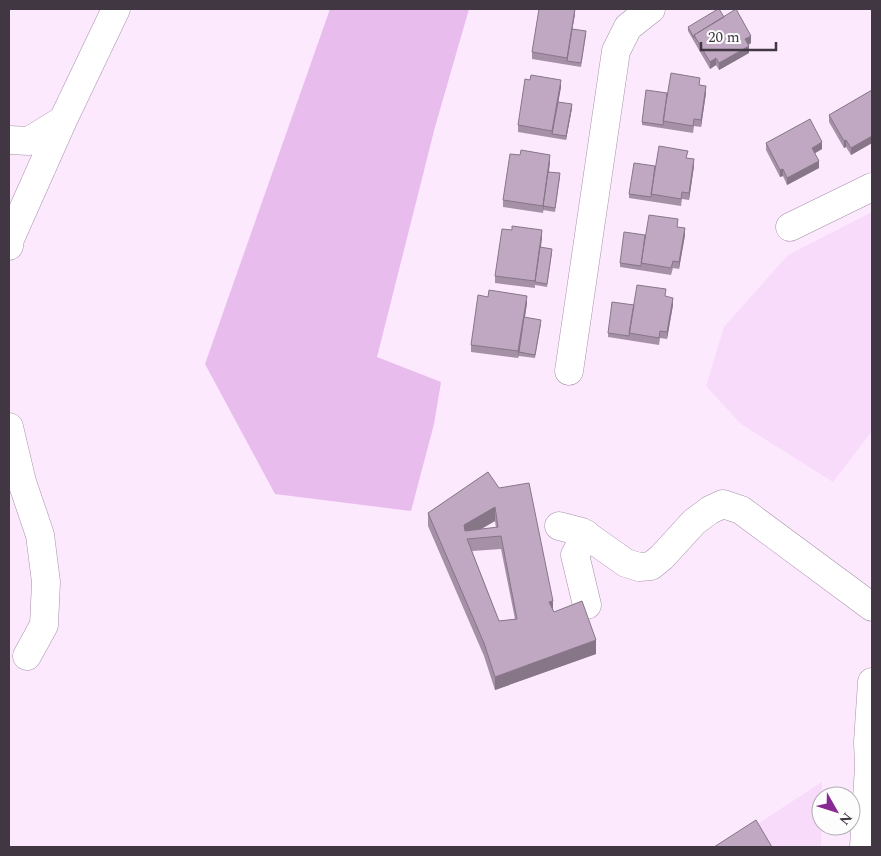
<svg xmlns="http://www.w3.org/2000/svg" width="881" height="856" font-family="Spectral,serif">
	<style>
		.built { fill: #f8dafb }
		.green { fill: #e8bced }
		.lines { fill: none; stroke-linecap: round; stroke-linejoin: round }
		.minor-casing { stroke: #a790a9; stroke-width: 29 }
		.minor { stroke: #fff; stroke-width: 28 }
		.wall { fill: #a590a7; fill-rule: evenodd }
		.shaded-wall { fill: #867688 }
		.building { fill: #c0a8c2; stroke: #867688; fill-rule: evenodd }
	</style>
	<rect width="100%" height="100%" fill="#fce9fe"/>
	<path class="built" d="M 872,212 L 872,431 L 833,482 L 741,424 L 706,386 L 724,327 L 788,255 Z
		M 822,782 L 821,847 L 722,847 Z"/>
	<path class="green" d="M 330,9 L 469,9 L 435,127 L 377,357 L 441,382 L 434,424 L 411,511 L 275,494 L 205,364 Z"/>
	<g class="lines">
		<g class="minor-casing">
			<path id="minor" d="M 9,140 L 29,141 L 63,120
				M 790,227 L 872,187
				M 9,246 L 10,239 L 63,120 L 116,9
				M 569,371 L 616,51 L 628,27 L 651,9
				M 9,427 L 22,482 L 40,535 L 46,582 L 44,625 L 27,656
				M 559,526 L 582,532 L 626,563 L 639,567 L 651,566 L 662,557 L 694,522 L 710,510 L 723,504 L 741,510 L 872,607
				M 586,534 L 575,555 L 587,605
				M 872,682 L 868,742 L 869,767 L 866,814 L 872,815
				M 864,847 L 866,814"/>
		</g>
		<use href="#minor" class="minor"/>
	</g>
	<path class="wall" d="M 575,14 L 572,29 L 586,35 L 581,67 L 532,59 L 532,52 Z
		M 724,17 L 751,43 L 748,45 L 749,53 L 719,70 L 716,65 L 710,69 L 688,31 L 688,27 Z
		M 530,80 L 561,87 L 558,102 L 572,108 L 566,140 L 518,132 L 518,125 Z
		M 700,85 L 706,93 L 701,127 L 694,126 L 693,133 L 642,125 L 642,122 L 667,93 Z
		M 872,90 L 872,143 L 851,155 L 846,147 L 844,148 L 829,122 L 829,115 Z
		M 766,143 L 822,149 L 815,153 L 819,168 L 787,185 L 783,176 L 780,177 L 766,150 Z
		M 688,158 L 694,166 L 689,200 L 682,199 L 681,206 L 629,198 L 629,194 L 655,166 Z
		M 550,162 L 549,172 L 560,177 L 555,212 L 543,210 L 543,209 L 543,213 L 503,207 L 503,200 Z
		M 678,227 L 685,235 L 679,269 L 673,268 L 671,275 L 620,267 L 620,263 L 645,235 Z
		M 542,237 L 541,247 L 552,253 L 547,287 L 535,285 L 535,288 L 495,283 L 495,276 Z
		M 666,297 L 673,305 L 667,339 L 660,338 L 659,345 L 608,337 L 608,333 L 634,305 Z
		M 527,303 L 525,318 L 541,324 L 535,358 L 519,356 L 519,355 L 518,358 L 471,352 L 471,345 Z
		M 488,472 L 554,612 L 596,654 L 495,690 L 484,656 L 428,526 L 428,513 ZM 495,521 L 496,528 L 479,530 ZM 501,549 L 515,619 L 499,621 L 472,551 Z"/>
	<path class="shaded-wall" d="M 575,9 L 575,14 L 567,61 L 567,58 Z
		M 751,36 L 751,43 L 745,47 L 745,39 Z
		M 749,46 L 749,53 L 719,70 L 719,63 Z
		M 716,58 L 716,65 L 710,69 L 710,62 Z
		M 561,80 L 561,87 L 553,134 L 552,131 Z
		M 706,86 L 706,93 L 701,127 L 701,120 Z
		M 572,104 L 572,108 L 566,140 L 566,136 Z
		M 872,136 L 872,143 L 851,155 L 851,148 Z
		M 846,140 L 846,147 L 844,148 L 844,141 Z
		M 822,142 L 822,149 L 812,155 L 812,148 Z
		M 550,155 L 550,162 L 543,213 L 543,206 Z
		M 694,159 L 694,166 L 689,200 L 689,193 Z
		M 819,161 L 819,168 L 787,185 L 787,178 Z
		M 783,169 L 783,176 L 780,177 L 780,170 Z
		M 685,228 L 685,235 L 679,269 L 679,262 Z
		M 542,230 L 542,237 L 536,282 L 535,282 L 535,288 L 535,281 Z
		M 527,296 L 527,303 L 518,358 L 518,351 Z
		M 673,298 L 673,305 L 667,339 L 667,332 Z
		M 495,507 L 495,521 L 464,539 L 464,525 Z
		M 553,601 L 553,614 L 549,602 Z
		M 596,640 L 596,654 L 495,690 L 495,677 Z"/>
	<path class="building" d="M 539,9 L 575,9 L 567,58 L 532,52 Z
		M 718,9 L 719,9 L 724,17 L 694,35 L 694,38 L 688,27 Z
		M 736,9 L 751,36 L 745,39 L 749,46 L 719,63 L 716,58 L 710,62 L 694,35 Z
		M 572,29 L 586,31 L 581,63 L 567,61 Z
		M 671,73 L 700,78 L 699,85 L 706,86 L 701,120 L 694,119 L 693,126 L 663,121 Z
		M 531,75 L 561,80 L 552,131 L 518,125 L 525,79 L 530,80 Z
		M 646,90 L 667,93 L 663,125 L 642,122 Z
		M 872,90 L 872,136 L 851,148 L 846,140 L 844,141 L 829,115 Z
		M 558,102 L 572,104 L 566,136 L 552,134 Z
		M 810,119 L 822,142 L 812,148 L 819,161 L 787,178 L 783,169 L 780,170 L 766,143 Z
		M 659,146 L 688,151 L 686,158 L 694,159 L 689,193 L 682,192 L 681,199 L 651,194 Z
		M 521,150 L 550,155 L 543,206 L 503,200 L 510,154 L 520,155 Z
		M 634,163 L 655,166 L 651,197 L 629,194 Z
		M 548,172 L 560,173 L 555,208 L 543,206 Z
		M 649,215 L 678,219 L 677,227 L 685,228 L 679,262 L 673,261 L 671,268 L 641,263 Z
		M 512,226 L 542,230 L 535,281 L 495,276 L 502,229 L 512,230 Z
		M 624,232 L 645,235 L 641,266 L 620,263 Z
		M 540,247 L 552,249 L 547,284 L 535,282 Z
		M 637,285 L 666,289 L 665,296 L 673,298 L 667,332 L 660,331 L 659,338 L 629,333 Z
		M 489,290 L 527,296 L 518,351 L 471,345 L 478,295 L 488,297 Z
		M 612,302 L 634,305 L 629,336 L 608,333 Z
		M 524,317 L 541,320 L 535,355 L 519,352 Z
		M 488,472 L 499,488 L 529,483 L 553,601 L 549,602 L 554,612 L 582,601 L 596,640 L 495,677 L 484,643 L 428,513 ZM 495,507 L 498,527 L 465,531 L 464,525 ZM 501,536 L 517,619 L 499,621 L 467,539 Z
		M 756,820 L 772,847 L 714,847 Z"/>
	<rect width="881" height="856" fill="none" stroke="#413742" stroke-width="20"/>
	<g transform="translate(836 811) rotate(129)"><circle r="24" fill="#fdfdfd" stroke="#b2aeb2"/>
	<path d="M0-4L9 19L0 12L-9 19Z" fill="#882993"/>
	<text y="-8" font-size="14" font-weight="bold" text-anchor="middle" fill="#413742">N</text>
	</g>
	<path d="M701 42v8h75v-8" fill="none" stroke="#413742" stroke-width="2.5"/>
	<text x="708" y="42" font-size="15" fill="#413742" stroke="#fdfdfd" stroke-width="4" paint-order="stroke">20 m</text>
</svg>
